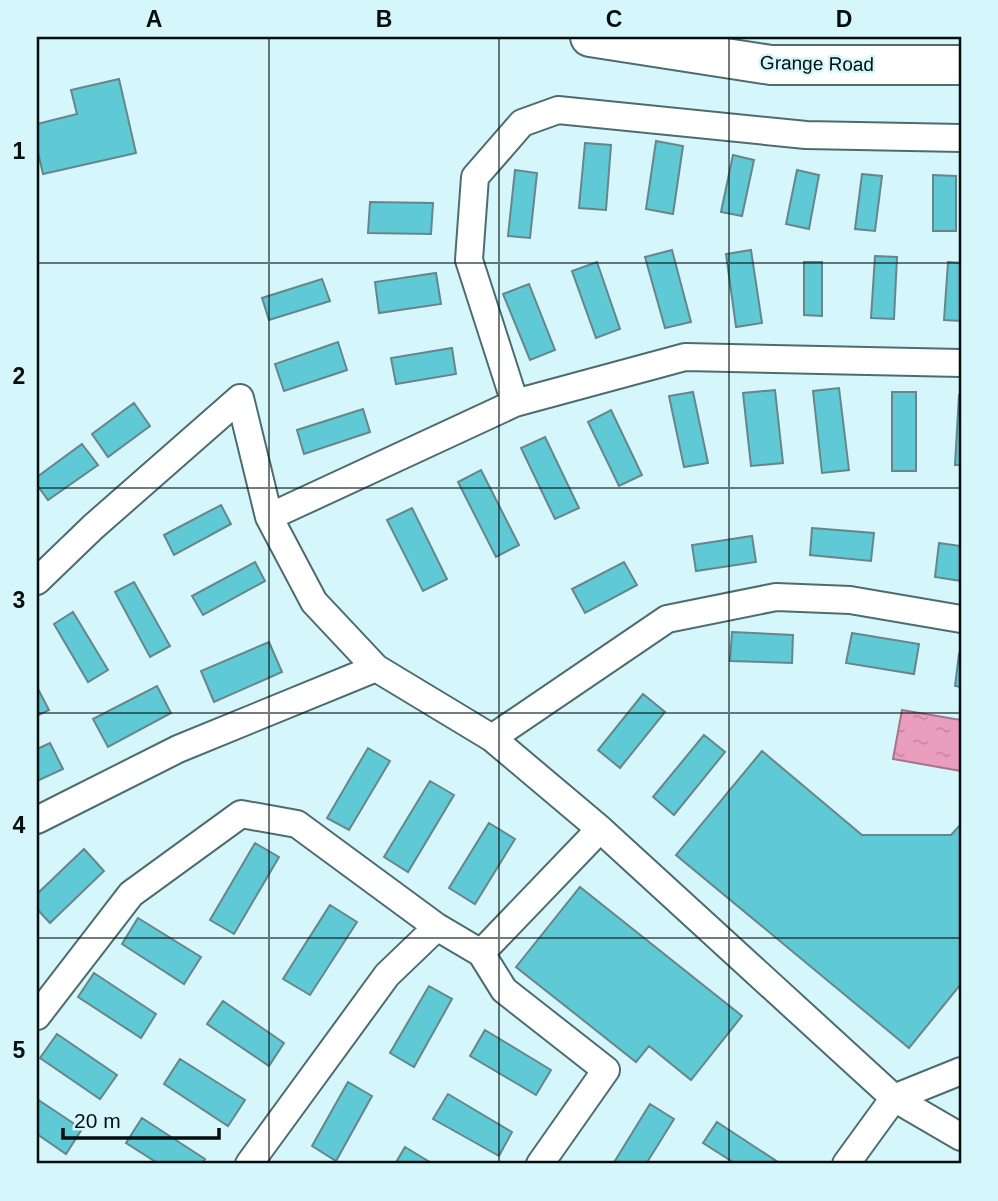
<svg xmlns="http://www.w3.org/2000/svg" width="998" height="1201" font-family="Helvetica,sans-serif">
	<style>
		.water { fill: url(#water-ripples); stroke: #a5738a; stroke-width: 2 }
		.building { fill: #5fc9d5; stroke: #67868a; stroke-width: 2 }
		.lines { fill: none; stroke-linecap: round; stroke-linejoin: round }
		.service-casing { stroke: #4e6c70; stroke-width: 30 }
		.minor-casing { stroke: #4e6c70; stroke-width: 42 }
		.service { stroke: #fff; stroke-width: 26 }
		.minor { stroke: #fff; stroke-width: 38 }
		.grid { fill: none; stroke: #030e0f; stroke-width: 2; stroke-opacity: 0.55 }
		.labels { text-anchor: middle; stroke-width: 5; stroke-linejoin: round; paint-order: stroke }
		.street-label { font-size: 19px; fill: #030e0f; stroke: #d5f7fb }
		.neatline { fill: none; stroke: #030e0f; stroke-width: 2.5 }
		.grid-label { font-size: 23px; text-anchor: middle; font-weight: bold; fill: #030e0f }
	</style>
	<defs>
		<pattern id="water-ripples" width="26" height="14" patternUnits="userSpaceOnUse" patternTransform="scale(1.75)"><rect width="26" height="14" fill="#ea9ebe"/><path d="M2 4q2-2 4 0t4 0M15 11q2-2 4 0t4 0" fill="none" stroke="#c787a2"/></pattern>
	</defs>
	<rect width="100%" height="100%" fill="#d5f7fb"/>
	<path class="water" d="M 902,710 L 961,720 L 961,771 L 893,759 Z"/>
	<path class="building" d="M 119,79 L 136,153 L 43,174 L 37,148 L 37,124 L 77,114 L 71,90 Z
		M 656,141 L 683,146 L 673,214 L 646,209 Z
		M 585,143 L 611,145 L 606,210 L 579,208 Z
		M 733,155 L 754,160 L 742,216 L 721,212 Z
		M 515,170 L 537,173 L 530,238 L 508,236 Z
		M 797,170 L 819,175 L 809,229 L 786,224 Z
		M 862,174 L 882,176 L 875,231 L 855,229 Z
		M 933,175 L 956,176 L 956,231 L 933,231 Z
		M 370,202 L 433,203 L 431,234 L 368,233 Z
		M 672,250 L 691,322 L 665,328 L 645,257 Z
		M 751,250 L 762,323 L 736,327 L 726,254 Z
		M 875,256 L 897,257 L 894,319 L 871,318 Z
		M 597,262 L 620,329 L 596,338 L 572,271 Z
		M 804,262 L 822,262 L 822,316 L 804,315 Z
		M 948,262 L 961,263 L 961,321 L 944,320 Z
		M 436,273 L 441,304 L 379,313 L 375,282 Z
		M 322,279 L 330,301 L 269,320 L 262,298 Z
		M 529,284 L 555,350 L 530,360 L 503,294 Z
		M 338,342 L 347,370 L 284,391 L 275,364 Z
		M 452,348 L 456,374 L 396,384 L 391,358 Z
		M 839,388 L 849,470 L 822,473 L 813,391 Z
		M 775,390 L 783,463 L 751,466 L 743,393 Z
		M 693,392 L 708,463 L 684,467 L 669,396 Z
		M 892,392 L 916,392 L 916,471 L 892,471 Z
		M 959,395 L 961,395 L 961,465 L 955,465 Z
		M 134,403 L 150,426 L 108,457 L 92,434 Z
		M 363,409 L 370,432 L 304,454 L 297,430 Z
		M 611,410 L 642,475 L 619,486 L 588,422 Z
		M 545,437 L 579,508 L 555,519 L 521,448 Z
		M 82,444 L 98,465 L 48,500 L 37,485 L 37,477 Z
		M 481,470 L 519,545 L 496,557 L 458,482 Z
		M 221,505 L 231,524 L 174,555 L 164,535 Z
		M 412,508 L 447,579 L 423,591 L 387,520 Z
		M 812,528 L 874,533 L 871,561 L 810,555 Z
		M 752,536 L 756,562 L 696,571 L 692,545 Z
		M 939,543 L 961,546 L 961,581 L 935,577 Z
		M 255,562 L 265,581 L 203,615 L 192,596 Z
		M 624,562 L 637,585 L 585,613 L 572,589 Z
		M 134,582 L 170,646 L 150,657 L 115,592 Z
		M 73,612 L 108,670 L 88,682 L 54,624 Z
		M 732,632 L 793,635 L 792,663 L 730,661 Z
		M 852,633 L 919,644 L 914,674 L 846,663 Z
		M 269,642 L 282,672 L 214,702 L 201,671 Z
		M 959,654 L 961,655 L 961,687 L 955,686 Z
		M 157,686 L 171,713 L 108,747 L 93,719 Z
		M 37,687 L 49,710 L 37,716 Z
		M 643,694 L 665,712 L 620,768 L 598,750 Z
		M 704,735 L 725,752 L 674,815 L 653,797 Z
		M 50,743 L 63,769 L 37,781 L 37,749 Z
		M 368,748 L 390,761 L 349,830 L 327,818 Z
		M 762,751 L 862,835 L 951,835 L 961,824 L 961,984 L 909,1048 L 676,855 Z
		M 430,781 L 454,795 L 408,872 L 384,857 Z
		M 489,823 L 515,839 L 475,904 L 449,888 Z
		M 255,843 L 279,857 L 234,934 L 210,920 Z
		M 84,849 L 104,871 L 50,923 L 37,909 L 37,894 Z
		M 580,887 L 742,1016 L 691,1080 L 649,1046 L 636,1062 L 516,967 Z
		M 330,905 L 357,922 L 310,995 L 283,979 Z
		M 138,918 L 201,957 L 184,984 L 122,944 Z
		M 94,973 L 156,1014 L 141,1038 L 78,997 Z
		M 429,986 L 452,999 L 414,1067 L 390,1053 Z
		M 223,1001 L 284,1043 L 269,1066 L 207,1024 Z
		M 485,1030 L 551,1070 L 536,1095 L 470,1056 Z
		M 57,1034 L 117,1075 L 100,1099 L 40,1058 Z
		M 180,1059 L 245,1100 L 228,1126 L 164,1084 Z
		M 348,1082 L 372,1096 L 336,1161 L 312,1146 Z
		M 448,1094 L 512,1132 L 499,1156 L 433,1119 Z
		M 37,1099 L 82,1129 L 66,1154 L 37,1134 Z
		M 650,1104 L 674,1119 L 646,1164 L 613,1164 Z
		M 142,1118 L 205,1159 L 202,1164 L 159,1164 L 126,1143 Z
		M 717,1122 L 781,1164 L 736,1164 L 703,1143 Z
		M 405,1147 L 433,1164 L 395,1164 Z"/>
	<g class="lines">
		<g class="service-casing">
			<path id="service" d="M 961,363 L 685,357 L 515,403 L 269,517 L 314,602 L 376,668 L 492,738 L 600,829 L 894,1098 L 961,1137
				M 515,403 L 469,260 L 475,177 L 522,123 L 558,110 L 806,135 L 961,138
				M 37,581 L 93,527 L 240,398 L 269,517
				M 492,738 L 667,619 L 776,597 L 850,600 L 961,619
				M 37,820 L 178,749 L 376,668
				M 481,953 L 600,829
				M 37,1016 L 131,894 L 241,814 L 297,824 L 437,927 L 481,953 L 504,990 L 606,1070 L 540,1164
				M 249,1164 L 387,975 L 437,927
				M 846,1164 L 894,1098 L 961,1071"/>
		</g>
		<g class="minor-casing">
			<path id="minor" d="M 590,37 L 771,65 L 961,65"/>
		</g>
		<use href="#service" class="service"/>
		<use href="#minor" class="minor"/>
	</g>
	<path class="grid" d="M 269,37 L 269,1164M 499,37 L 499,1164M 729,37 L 729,1164M 37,263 L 961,263M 37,488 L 961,488M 37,713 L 961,713M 37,938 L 961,938"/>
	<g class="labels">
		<g class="street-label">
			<text transform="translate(817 63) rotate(1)" y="7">Grange Road</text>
		</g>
	</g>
	<rect width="998" height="1201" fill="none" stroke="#d5f7fb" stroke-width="77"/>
	<path d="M63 1128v10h156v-10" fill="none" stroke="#030e0f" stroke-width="3.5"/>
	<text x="74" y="1128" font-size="21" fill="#030e0f" stroke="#d5f7fb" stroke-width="5" paint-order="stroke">20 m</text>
	<rect x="38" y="38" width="922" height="1124" class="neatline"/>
	<g class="grid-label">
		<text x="154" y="27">A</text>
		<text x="384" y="27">B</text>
		<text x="614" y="27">C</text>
		<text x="844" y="27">D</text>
		<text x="19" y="159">1</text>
		<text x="19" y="384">2</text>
		<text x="19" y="608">3</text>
		<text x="19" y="833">4</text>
		<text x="19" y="1058">5</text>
	</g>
</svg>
